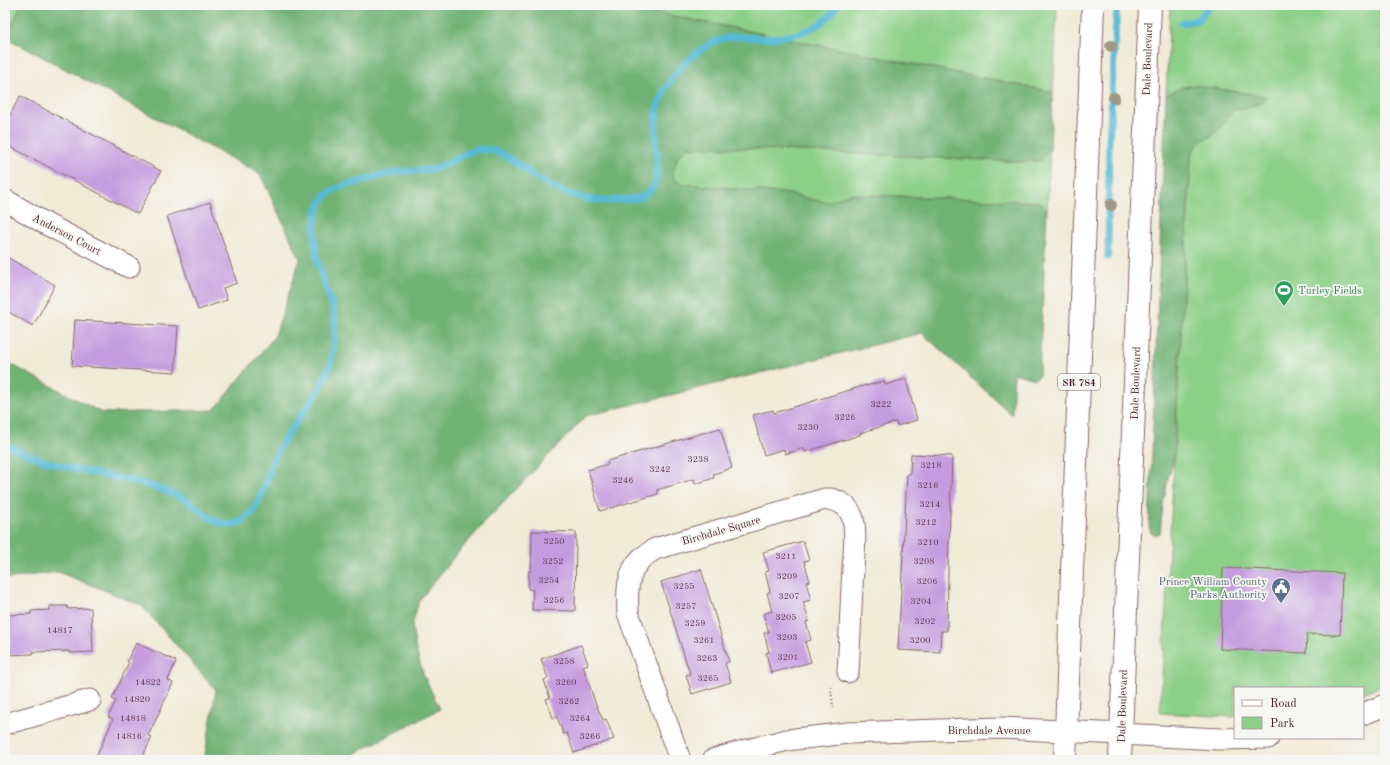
<svg xmlns="http://www.w3.org/2000/svg" width="1390" height="765" font-family="'Old Standard TT',serif">
	<style>
		.green { fill: #8ccf87; stroke: #6b7759 }
		.forest { fill: #71b274; stroke: #5e6850 }
		.lines { fill: none; stroke-linecap: round; stroke-linejoin: round }
		.stream { stroke: #55bad3; stroke-width: 7 }
		.building { fill: #c49bdf }
		.minor-casing { stroke: #846667; stroke-width: 23 }
		.primary-casing { stroke: #846667; stroke-width: 24 }
		.path { stroke: #846667; stroke-width: 2.5; stroke-dasharray: 1 3; stroke-linecap: butt }
		.minor { stroke: #fff; stroke-width: 21 }
		.primary { stroke: #fff; stroke-width: 22 }
		.tree { fill: #a09887 }
		.labels { text-anchor: middle; stroke-width: 3.5; stroke-linejoin: round; paint-order: stroke }
		.number-label { font-size: 9px; fill: #683e58 }
		.shield { fill: #f6f6f2; stroke: #7e6067; stroke-width: 1 }
		.shield-label { font-size: 10px; font-weight: bold; fill: #4a1f2b }
		.street-label { font-size: 11px; fill: #4a1f2b; stroke: #f6f6f2 }
		.leisure-label { font-size: 11px; fill: #27864d; stroke: #f6f6f2; text-anchor: start }
		.service-label { font-size: 11px; fill: #4e5e75; stroke: #f6f6f2; text-anchor: end }
	</style>
	<rect width="100%" height="100%" fill="#f6f6f2"/>
	<filter id="ink" filterUnits="userSpaceOnUse"><feTurbulence type="fractalNoise" baseFrequency=".025" numOctaves="2"/><feDisplacementMap in="SourceGraphic" scale="8" xChannelSelector="R" yChannelSelector="G"/><feConvolveMatrix kernelMatrix="1 2 1 2 8 2 1 2 1" color-interpolation-filters="sRGB"/></filter>
	<filter id="wash" filterUnits="userSpaceOnUse"><feTurbulence type="fractalNoise" baseFrequency=".012" numOctaves="4" result="noise"/><feDisplacementMap in="SourceGraphic" scale="16" xChannelSelector="R" yChannelSelector="G"/><feGaussianBlur stdDeviation="0.9" result="paint"/><feColorMatrix in="noise" values="0 0 0 0 0 0 0 0 0 0 0 0 0 0 0 0 0 1.4 0 .05"/><feComposite in="paint" operator="in"/></filter>
	<g filter="url(#wash)">
		<rect width="100%" height="100%" fill="#f1ead6"/>
		<path class="green" d="M 5,5 L 21,5 L 7,38 L 5,37 Z
			M 618,5 L 1057,5 L 1053,92 Z
			M 1170,5 L 1385,5 L 1385,684 L 1363,693 L 1363,688 L 1235,688 L 1235,717 L 1160,713 L 1195,86 L 1182,87 L 1166,95 Z
			M 688,147 L 739,148 L 1026,162 L 1041,160 L 1050,147 L 1047,211 L 1040,202 L 850,194 L 828,202 L 813,200 L 790,194 L 686,184 L 675,181 L 672,175 L 678,156 Z"/>
		<path class="forest" d="M 21,5 L 618,5 L 1053,92 L 1050,147 L 1041,160 L 1026,162 L 739,148 L 688,147 L 678,156 L 672,175 L 675,181 L 686,184 L 790,194 L 813,200 L 828,202 L 850,194 L 1040,202 L 1047,211 L 1039,376 L 1035,379 L 1014,373 L 1012,415 L 922,333 L 586,416 L 488,519 L 450,562 L 419,601 L 412,626 L 416,650 L 424,676 L 440,709 L 342,760 L 204,760 L 216,690 L 141,605 L 58,572 L 5,579 L 5,361 L 102,413 L 214,410 L 275,336 L 300,259 L 260,174 L 7,38 Z
			M 1195,85 L 1270,97 L 1256,105 L 1235,110 L 1230,114 L 1220,129 L 1212,136 L 1202,140 L 1195,148 L 1191,155 L 1174,459 L 1169,474 L 1163,505 L 1160,533 L 1156,535 L 1151,533 L 1149,528 L 1166,95 L 1182,87 Z"/>
		<g class="lines">
			<path class="stream" d="M 1182,23 L 1194,21 L 1200,18 L 1210,5
				M 1108,257 L 1109,143 L 1117,5
				M 5,444 C 22,453 40,460 58,465 C 95,475 134,478 170,493 C 177,496 186,499 192,504 C 206,515 223,532 242,521 C 266,505 266,470 279,448 C 294,422 320,396 329,367 C 334,352 335,332 334,316 C 333,303 327,292 323,280 C 315,259 313,239 316,217 C 318,206 322,197 332,191 C 339,186 347,185 356,183 C 372,178 387,173 405,171 C 417,170 432,172 443,166 C 457,159 473,146 490,150 C 508,154 523,169 539,179 C 562,193 590,204 617,200 C 625,199 635,200 642,197 C 662,187 657,163 656,145 C 655,133 655,119 658,107 C 666,81 686,57 710,44 C 732,32 747,39 771,38 C 796,36 825,28 837,5"/>
		</g>
		<g id="blocks">
			<path class="building" d="M 20,96 L 161,171 L 138,214 L 5,144 L 5,125 Z
				M 210,202 L 237,283 L 223,288 L 227,300 L 198,310 L 167,216 Z
				M 5,256 L 55,285 L 33,326 L 5,310 Z
				M 75,320 L 178,326 L 175,372 L 72,366 Z
				M 906,379 L 917,420 L 897,426 L 896,422 L 860,433 L 860,435 L 805,452 L 804,448 L 785,454 L 784,449 L 764,455 L 753,415 L 773,410 L 774,413 L 866,385 L 866,386 L 884,381 L 885,385 Z
				M 720,428 L 732,468 L 713,474 L 714,478 L 695,484 L 694,479 L 657,490 L 658,494 L 600,511 L 588,470 L 608,464 L 607,461 Z
				M 911,454 L 952,456 L 948,572 L 947,631 L 941,631 L 940,652 L 898,650 L 907,474 L 910,474 Z
				M 532,531 L 576,532 L 575,611 L 532,610 L 533,590 L 528,589 L 529,571 L 531,571 Z
				M 803,541 L 809,560 L 804,561 L 810,581 L 806,582 L 811,600 L 803,602 L 809,621 L 806,622 L 811,640 L 805,642 L 811,662 L 771,673 L 766,653 L 769,652 L 764,633 L 769,632 L 763,614 L 772,611 L 767,593 L 770,592 L 765,572 L 769,571 L 763,552 Z
				M 1223,568 L 1342,573 L 1340,635 L 1307,634 L 1306,653 L 1220,649 Z
				M 701,569 L 729,662 L 725,663 L 731,682 L 692,694 L 686,675 L 690,674 L 661,582 Z
				M 50,606 L 67,606 L 68,609 L 91,608 L 93,652 L 69,653 L 69,651 L 33,652 L 33,654 L 5,655 L 5,615 L 31,614 L 31,611 L 50,610 Z
				M 136,643 L 176,661 L 168,680 L 173,683 L 148,736 L 152,737 L 141,760 L 95,760 L 113,719 L 108,717 L 116,701 L 112,699 L 129,662 L 127,661 Z
				M 581,645 L 588,664 L 583,666 L 595,702 L 603,720 L 606,719 L 614,739 L 574,753 L 567,733 L 563,734 L 557,716 L 553,718 L 546,699 L 550,698 L 544,680 L 548,678 L 541,659 Z"/>
		</g>
	</g>
	<g filter="url(#ink)">
		<use href="#blocks" fill-opacity="0" stroke="#846667" stroke-width="1"/>
		<g class="lines">
			<g class="minor-casing">
				<path id="minor" d="M 5,200 L 48,225 L 129,267
					M 1363,714 L 1385,705
					M 5,724 L 90,700
					M 680,760 L 628,613 C 627,595 626,572 642,558 C 646,555 650,552 655,549 L 825,499 C 836,498 848,505 852,516 C 857,528 854,554 853,568 C 851,602 850,637 848,672
					M 713,760 L 736,753 L 787,740 L 848,733 L 1001,728 L 1219,739 L 1268,738"/>
			</g>
			<g class="primary-casing">
				<path id="primary" d="M 1065,760 L 1093,5
					M 1120,760 L 1150,5"/>
			</g>
			<path class="path" d="M 831,687 L 833,708"/>
			<use href="#minor" class="minor"/>
			<use href="#primary" class="primary"/>
		</g>
		<g class="tree">
			<circle cx="1111" cy="46" r="6"/>
			<circle cx="1114" cy="98" r="6"/>
			<circle cx="1111" cy="205" r="6"/>
		</g>
	</g>
	<defs>
		<g id="stadium-pin" transform="scale(1)"><path d="M0 17L-7.5 6A9.5 9.5 0 1 1 7.5 6Z" fill="#2e9e5b" stroke="#f6f6f2"/><path d="M0-5a6.5 5 0 1 0 0 10a6.5 5 0 1 0 0-10ZM-3.5-1.8h7v3.6h-7Z" fill="#fff"/></g>
		<g id="civic-pin" transform="scale(1)"><path d="M0 17L-7.5 6A9.5 9.5 0 1 1 7.5 6Z" fill="#5c6f8a" stroke="#f6f6f2"/><path d="M-.6-6.5H3V-4.5H.6V-3L4-1V1h2V6H-6V1h2V-1L-.6-3ZM-1.2 2.5V6h2.4V2.5Z" fill="#fff"/></g>
	</defs>
	<g fill-rule="evenodd">
		<use href="#stadium-pin" x="1284" y="290"/>
		<use href="#civic-pin" x="1281" y="587"/>
	</g>
	<g class="labels">
		<g class="number-label">
			<text x="881" y="407">3222</text>
			<text x="845" y="420">3226</text>
			<text x="808" y="430">3230</text>
			<text x="698" y="462">3238</text>
			<text x="931" y="468">3218</text>
			<text x="660" y="472">3242</text>
			<text x="623" y="483">3246</text>
			<text x="928" y="488">3216</text>
			<text x="930" y="507">3214</text>
			<text x="926" y="525">3212</text>
			<text x="554" y="544">3250</text>
			<text x="928" y="545">3210</text>
			<text x="786" y="559">3211</text>
			<text x="553" y="564">3252</text>
			<text x="924" y="564">3208</text>
			<text x="787" y="579">3209</text>
			<text x="549" y="583">3254</text>
			<text x="927" y="584">3206</text>
			<text x="684" y="589">3255</text>
			<text x="789" y="599">3207</text>
			<text x="554" y="603">3256</text>
			<text x="921" y="604">3204</text>
			<text x="686" y="609">3257</text>
			<text x="786" y="620">3205</text>
			<text x="925" y="624">3202</text>
			<text x="695" y="626">3259</text>
			<text x="60" y="633">14817</text>
			<text x="787" y="640">3203</text>
			<text x="704" y="643">3261</text>
			<text x="920" y="643">3200</text>
			<text x="788" y="660">3201</text>
			<text x="707" y="661">3263</text>
			<text x="564" y="664">3258</text>
			<text x="708" y="681">3265</text>
			<text x="148" y="685">14822</text>
			<text x="566" y="685">3260</text>
			<text x="137" y="702">14820</text>
			<text x="569" y="704">3262</text>
			<text x="133" y="721">14818</text>
			<text x="580" y="721">3264</text>
			<text x="129" y="739">14816</text>
			<text x="590" y="739">3266</text>
		</g>
		<rect class="shield" x="1058" y="374" width="42" height="16" rx="3"/>
		<g class="shield-label">
			<text x="1079" y="386">SR 784</text>
		</g>
		<g class="street-label">
			<text transform="translate(1147 59) rotate(-88)" y="4">Dale Boulevard</text>
			<text transform="translate(67 234) rotate(28)" y="4">Anderson Court</text>
			<text transform="translate(1135 383) rotate(-88)" y="4">Dale Boulevard</text>
			<text transform="translate(721 530) rotate(-16)" y="4">Birchdale Square</text>
			<text transform="translate(1122 706) rotate(-88)" y="4">Dale Boulevard</text>
			<text x="989" y="734">Birchdale Avenue</text>
		</g>
		<g class="leisure-label">
			<text x="1298" y="294">Turley Fields</text>
		</g>
		<g class="service-label">
			<text x="1267" y="585">Prince William County<tspan x="1267" dy="13">Parks Authority</tspan></text>
		</g>
	</g>
	<rect width="1390" height="765" fill="none" stroke="#f6f6f2" stroke-width="20"/>
	<rect x="1234" y="687" width="130" height="52" fill="#f6f6f2" stroke="#b1a0a2"/>
	<rect x="1242" y="700" width="20" height="6" fill="#ffffff" stroke="#b1a0a2"/>
	<text x="1270" y="707" font-size="12" fill="#4a1f2b">Road</text>
	<rect x="1242" y="717" width="20" height="12" fill="#8ccf87" stroke="#b1a0a2"/>
	<text x="1270" y="727" font-size="12" fill="#4a1f2b">Park</text>
</svg>
